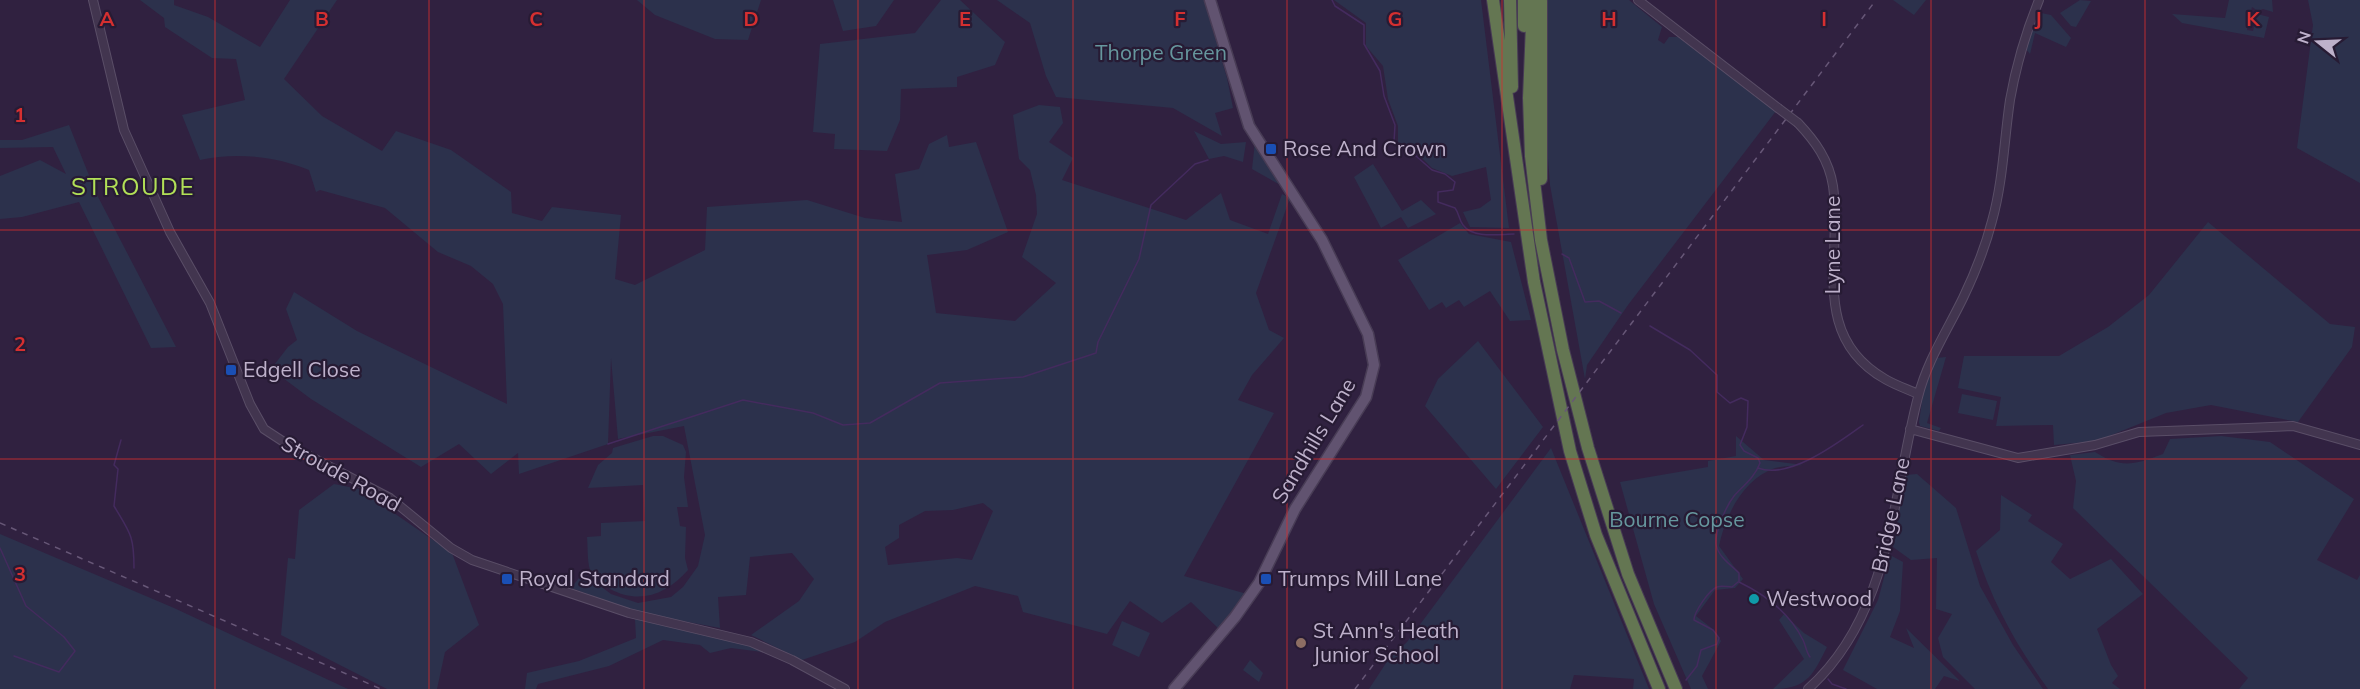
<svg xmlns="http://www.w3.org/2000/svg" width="2360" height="689" font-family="Mulish,sans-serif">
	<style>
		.green { fill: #2c314c; fill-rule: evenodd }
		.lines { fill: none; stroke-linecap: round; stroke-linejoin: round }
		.stream { stroke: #442b5e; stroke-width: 1.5 }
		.minor-casing { stroke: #5a4e67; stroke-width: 10 }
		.major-casing { stroke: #483c55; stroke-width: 13 }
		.highway-casing { stroke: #473b54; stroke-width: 14 }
		.minor { stroke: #42354f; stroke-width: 8 }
		.major { stroke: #615370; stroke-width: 10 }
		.highway { stroke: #647652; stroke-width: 12 }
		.rail { stroke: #675777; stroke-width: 1.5; stroke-dasharray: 6 6; stroke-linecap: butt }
		.minor-bridge-casing { stroke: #5a4e67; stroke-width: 10; stroke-linecap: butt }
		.minor-bridge { stroke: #42354f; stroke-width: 8 }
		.grid { fill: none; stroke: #d52f30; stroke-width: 1.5; stroke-opacity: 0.55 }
		.transit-dot { fill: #1a4fb4; stroke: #271b34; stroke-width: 2 }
		.culture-dot { fill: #0f9aa8; stroke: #271b34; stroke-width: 2 }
		.education-dot { fill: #8d6e63; stroke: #271b34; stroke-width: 2 }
		.labels { text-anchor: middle; stroke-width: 4.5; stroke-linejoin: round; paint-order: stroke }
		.park-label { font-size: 21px; fill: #66979e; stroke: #271b34 }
		.poi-label { font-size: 21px; fill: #beb1cb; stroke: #271b34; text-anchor: start }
		.street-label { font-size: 21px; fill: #beb1cb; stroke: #271b34 }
		.quarter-label { font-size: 24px; letter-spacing: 1.5px; fill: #b2e057; stroke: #271b34 }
		.grid-label { font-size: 20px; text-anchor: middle; font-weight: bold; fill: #d52f30; stroke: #271b34; stroke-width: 4.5; stroke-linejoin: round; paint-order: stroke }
	</style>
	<rect width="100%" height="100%" fill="#302140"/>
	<path class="green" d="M 140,0 L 174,0 L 174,5 L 208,17 L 260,47 L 290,0 L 337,0 L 284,79 L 322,116 L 382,151 L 396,131 L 451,150 L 511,192 L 512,213 L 542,221 L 552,207 L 621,215 L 615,279 L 635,285 L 705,250 L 707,207 L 807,200 L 865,218 L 902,222 L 895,174 L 919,169 L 929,144 L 947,135 L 949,147 L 976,142 L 1008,232 L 967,250 L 927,255 L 936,313 L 1015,321 L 1056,283 L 1022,257 L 1037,214 L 1036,195 L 1030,170 L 1019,159 L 1013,115 L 1039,105 L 1060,107 L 1063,123 L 1049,142 L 1073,158 L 1062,180 L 1186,220 L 1221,193 L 1230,220 L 1268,234 L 1282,194 L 1290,198 L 1256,293 L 1269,330 L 1284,338 L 1252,375 L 1238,400 L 1274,413 L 1184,576 L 1247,594 L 1219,629 L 1191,602 L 1162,623 L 1130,601 L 1107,634 L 1023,612 L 1018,596 L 975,586 L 885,622 L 855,642 L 802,660 L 751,635 L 799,601 L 814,579 L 792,553 L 750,557 L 746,595 L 718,597 L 720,628 L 640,613 L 571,588 L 583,573 L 611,594 L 638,603 L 671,597 L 683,587 L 698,566 L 705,535 L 684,426 L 618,439 L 611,358 L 608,444 L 519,474 L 518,453 L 491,474 L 459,444 L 421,467 L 311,399 L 271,369 L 288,347 L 297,340 L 286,309 L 294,292 L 357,331 L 507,404 L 503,304 L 493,284 L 471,266 L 438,252 L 385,208 L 320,190 L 316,192 L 309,170 C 276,156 235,152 200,160 L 182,115 L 245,100 L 236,59 L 212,58 L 165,27 L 164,18 ZM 983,503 L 993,511 L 972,560 L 957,558 L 888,565 L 885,547 L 899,538 L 899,525 L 925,511 L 953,510 Z
		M 637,0 L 761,0 L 748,40 L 715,39 L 655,15 Z
		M 833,0 L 894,0 L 876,26 L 843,31 Z
		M 941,0 L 960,0 L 1005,42 L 995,65 L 957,77 L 957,87 L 901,89 L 900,120 L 887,151 L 834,149 L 835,134 L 813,132 L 820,44 L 915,33 Z
		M 997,0 L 1204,0 L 1227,78 L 1233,108 L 1215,113 L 1222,136 L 1173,108 L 1056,97 L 1046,76 L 1030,23 Z
		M 1334,0 L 1481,0 L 1509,228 L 1470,227 L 1463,212 L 1480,208 L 1491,200 L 1486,167 L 1452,176 L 1432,168 L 1418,154 L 1398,142 L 1398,126 L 1388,99 L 1383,66 L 1366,46 L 1366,23 Z
		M 1547,0 L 1629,0 L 1662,27 L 1658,40 L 1664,44 L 1669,37 L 1678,37 L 1776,111 L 1628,305 L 1587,365 L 1585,379 L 1550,185 L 1545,120 Z
		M 1893,0 L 1926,0 L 1914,15 Z
		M 2080,0 L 2091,1 L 2076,27 L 2071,26 L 2060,13 Z
		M 2229,0 L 2272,0 L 2273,12 L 2263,9 L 2258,11 L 2252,7 L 2247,30 L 2253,31 L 2257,14 L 2269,17 L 2264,38 L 2182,23 L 2172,14 L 2225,18 Z
		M 2308,0 L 2360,0 L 2360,183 L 2297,148 L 2313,25 Z
		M 2041,13 L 2051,15 L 2071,38 L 2066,47 L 2035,33 L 2030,54 L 2026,49 L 2036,17 Z
		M 69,125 L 96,193 L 176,347 L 151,348 L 79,202 L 22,217 L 0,219 L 0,176 L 40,160 L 66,174 L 53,147 L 0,148 L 0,140 L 22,140 Z
		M 1194,131 L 1221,144 L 1246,142 L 1243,162 L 1224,156 L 1209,159 Z
		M 1255,142 L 1284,187 L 1252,169 Z
		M 1373,164 L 1402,211 L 1421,200 L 1436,214 L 1408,228 L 1401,217 L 1381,228 L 1354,177 Z
		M 2208,222 L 2330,324 L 2355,327 L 2352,347 L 2298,422 L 2211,405 L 2166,413 L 2097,441 L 2054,445 L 2053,425 L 1996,426 L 2001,397 L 1958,388 L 1964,356 L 2059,356 L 2108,327 L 2149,295 Z
		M 1460,223 L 1469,234 L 1511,242 L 1531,320 L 1510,321 L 1490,291 L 1464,307 L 1459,300 L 1446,308 L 1442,302 L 1429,310 L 1398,260 Z
		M 1478,341 L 1543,427 L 1496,489 L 1425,406 L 1438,379 Z
		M 1946,357 L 1927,423 L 1941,428 L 1939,431 L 1920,426 L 1919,422 L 1923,394 L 1936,358 Z
		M 1962,394 L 1997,401 L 1993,420 L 1958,413 Z
		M 653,436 L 663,436 L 683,445 L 686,452 L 684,477 L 688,507 L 677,507 L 680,526 L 686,527 L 685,558 L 688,570 C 667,594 640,605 610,589 C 602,584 594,579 590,570 C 587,560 588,547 587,537 L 601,536 L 601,523 L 645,521 L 643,485 L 588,488 L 598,465 L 612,453 L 613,448 Z
		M 1736,436 L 1764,460 L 1803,465 C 1794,466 1783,466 1775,468 C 1743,479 1725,516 1719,546 L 1743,579 L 1735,588 L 1715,590 L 1696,616 L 1714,630 L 1721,641 L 1702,676 L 1708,689 L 1691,689 L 1654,604 L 1620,482 L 1708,467 L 1708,461 L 1736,456 Z
		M 2221,436 L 2270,442 L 2354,499 L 2317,560 L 2357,580 L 2360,575 L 2360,689 L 2239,689 L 2248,678 L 2073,508 L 2076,481 L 2070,455 L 2095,452 C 2122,469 2133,465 2163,454 L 2170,439 Z
		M 1551,448 L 1649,689 L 1633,689 L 1634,679 L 1574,675 L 1570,689 L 1369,689 L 1388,660 L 1407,642 Z
		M 1917,474 L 1956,508 L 1980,586 L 2013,645 L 2043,689 L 1975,689 L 1943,657 L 1938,638 L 1952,614 L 1936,609 L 1937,558 L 1911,560 L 1893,547 L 1905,475 Z
		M 334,484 L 359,489 L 452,553 L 479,625 L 445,652 L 437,689 L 387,689 L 281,635 L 288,558 L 295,559 L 299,510 Z
		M 2001,495 L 2032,515 L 2028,521 L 2063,544 L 2051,562 L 2070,579 L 2111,559 L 2143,594 L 2097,629 L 2111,665 L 2118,676 L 2112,683 L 2120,689 L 2048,689 C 2016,645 1993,604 1976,551 L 2000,530 Z
		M 0,534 L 174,608 L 348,689 L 0,689 Z
		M 1890,555 L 1903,562 L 1900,611 L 1890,637 L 1914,648 L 1906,628 L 1960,681 L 1944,676 L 1935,689 L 1877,689 L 1843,670 L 1878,600 Z
		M 1784,614 L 1804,633 L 1827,647 C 1813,675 1807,689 1773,689 L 1804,659 L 1779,620 Z
		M 635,619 L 736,640 L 769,653 L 731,648 L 710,653 L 700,645 L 663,640 L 609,666 L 538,684 L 536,689 L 525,689 L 527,673 L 579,661 L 636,638 Z
		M 1122,621 L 1150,633 L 1139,657 L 1112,645 Z
		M 1250,660 L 1263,673 L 1259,682 L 1243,670 Z"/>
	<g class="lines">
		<path class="stream" d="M 1332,0 L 1335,6 L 1364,25 L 1364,44 L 1380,71 L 1384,96 L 1395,125 L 1394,142 L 1416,156 L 1432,170 L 1445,174 L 1455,182 L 1453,190 L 1438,192 L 1438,202 L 1455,208 C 1459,213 1459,220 1463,225 C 1473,239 1500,234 1514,234
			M 1562,254 L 1569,258 L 1585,302 L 1599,301 L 1621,313
			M 1650,326 L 1690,350 L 1717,375 L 1717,392 L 1730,403 L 1741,398 L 1748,401 L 1747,427 L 1740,445 L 1744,451 L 1758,458 L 1760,463 C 1755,477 1743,486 1734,496 C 1726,506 1715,532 1716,544 C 1718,557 1731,565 1739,573 L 1739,581
			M 121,440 L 114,465 L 118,469 L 114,506 C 130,533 134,535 134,568
			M 608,444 L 743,400 L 813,413 L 843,425 L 870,423 L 940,383 L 1023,377 L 1096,353 L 1098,342 L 1139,259 L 1151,205 L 1195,164 L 1208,160
			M 1758,468 C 1789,480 1838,443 1863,425
			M 0,548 L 26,606 L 64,637 L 75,651 L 59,672 L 14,656
			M 1739,582 C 1766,595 1790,614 1803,640 C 1806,646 1806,652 1810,657
			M 1828,679 L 1832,684 L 1846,689
			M 1686,680 L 1697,666 L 1701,650 L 1717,644 L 1719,638 L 1713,630 L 1694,620 C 1694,612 1709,590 1717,587 C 1722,585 1727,587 1732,587 L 1738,582"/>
		<g class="minor-casing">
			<path id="minor" d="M 93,0 L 124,130 L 170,232 L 210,303 L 250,404 L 264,429 L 290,446 L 390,498 L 451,548 L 472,560 L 629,613 L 751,642 L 792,660 L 845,689
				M 1638,0 L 1778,108
				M 1798,123 C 1815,141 1829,160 1833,186 C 1843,255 1808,335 1885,379 C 1895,385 1907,389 1918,394
				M 1910,429 L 2018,458 L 2095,445 L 2139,432 L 2248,428 L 2293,426 L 2360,445
				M 1808,689 C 1891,615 1892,497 1918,397 C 1927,361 1947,331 1963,298 C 1975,273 1985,248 1992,221 C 2003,182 2004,141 2010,100 C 2016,66 2026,32 2039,0"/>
		</g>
		<g class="major-casing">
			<path id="major" d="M 1174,689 L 1235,617 L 1259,583 L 1295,509 L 1366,397 L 1374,365 L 1368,334 L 1322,240 L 1249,126 L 1210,0"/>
		</g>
		<g class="highway-casing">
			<path id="highway" d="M 1493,0 L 1534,282 L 1570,451 L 1596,535 L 1659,689
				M 1510,0 L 1512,87
				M 1524,0 L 1524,26
				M 1533,0 L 1529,98 L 1531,156 L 1541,240 L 1563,350 L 1588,448 L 1628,574 L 1676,689
				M 1541,1 L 1541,179"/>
		</g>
		<use href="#minor" class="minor"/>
		<use href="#major" class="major"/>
		<use href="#highway" class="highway"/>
		<path class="rail" d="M 0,523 L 381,689
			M 1355,689 L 1876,0"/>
		<g class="minor-bridge-casing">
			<path id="minor-bridge" d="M 1778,108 L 1798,123"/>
		</g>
		<use href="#minor-bridge" class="minor-bridge"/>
	</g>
	<path class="grid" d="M 215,0 L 215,689M 429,0 L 429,689M 644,0 L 644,689M 858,0 L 858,689M 1073,0 L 1073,689M 1287,0 L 1287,689M 1502,0 L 1502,689M 1716,0 L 1716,689M 1931,0 L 1931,689M 2145,0 L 2145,689M 0,230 L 2360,230M 0,459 L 2360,459"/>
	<g class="transit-dot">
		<rect x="1265" y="143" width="12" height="12" rx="3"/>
		<rect x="225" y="364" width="12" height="12" rx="3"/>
		<rect x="501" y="573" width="12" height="12" rx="3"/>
		<rect x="1260" y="573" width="12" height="12" rx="3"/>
	</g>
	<circle class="culture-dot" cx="1754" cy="599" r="6"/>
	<circle class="education-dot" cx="1301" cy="643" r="6"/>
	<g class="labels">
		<g class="park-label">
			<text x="1161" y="60">Thorpe Green</text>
			<text x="1677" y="527">Bourne Copse</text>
		</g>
		<g class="poi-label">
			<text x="1283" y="156">Rose And Crown</text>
			<text x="243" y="377">Edgell Close</text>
			<text x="519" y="586">Royal Standard</text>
			<text x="1278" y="586">Trumps Mill Lane</text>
			<text x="1766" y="606">Westwood</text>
			<text x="1313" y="638">St Ann's Heath<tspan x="1313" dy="24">Junior School</tspan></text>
		</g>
		<g class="street-label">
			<text transform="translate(1833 245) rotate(-90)" y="7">Lyne Lane</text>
			<text transform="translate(1314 441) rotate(-59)" y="7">Sandhills Lane</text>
			<text transform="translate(341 474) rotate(29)" y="7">Stroude Road</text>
			<text transform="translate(1891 515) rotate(-78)" y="7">Bridge Lane</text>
		</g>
		<g class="quarter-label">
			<text x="133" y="195">STROUDE</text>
		</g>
	</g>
	<g class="grid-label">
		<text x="107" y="26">A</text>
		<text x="322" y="26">B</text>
		<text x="536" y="26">C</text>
		<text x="751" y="26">D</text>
		<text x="965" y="26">E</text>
		<text x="1180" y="26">F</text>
		<text x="1395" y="26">G</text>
		<text x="1609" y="26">H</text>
		<text x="1824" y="26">I</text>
		<text x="2038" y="26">J</text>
		<text x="2253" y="26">K</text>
		<text x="20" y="122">1</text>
		<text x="20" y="351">2</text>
		<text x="20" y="581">3</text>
	</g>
	<g transform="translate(2318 42) rotate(288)" stroke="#271b34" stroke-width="4.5" paint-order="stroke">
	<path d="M0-4.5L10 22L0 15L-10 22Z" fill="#beb1cb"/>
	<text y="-9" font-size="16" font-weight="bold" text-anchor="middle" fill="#beb1cb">N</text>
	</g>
</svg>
